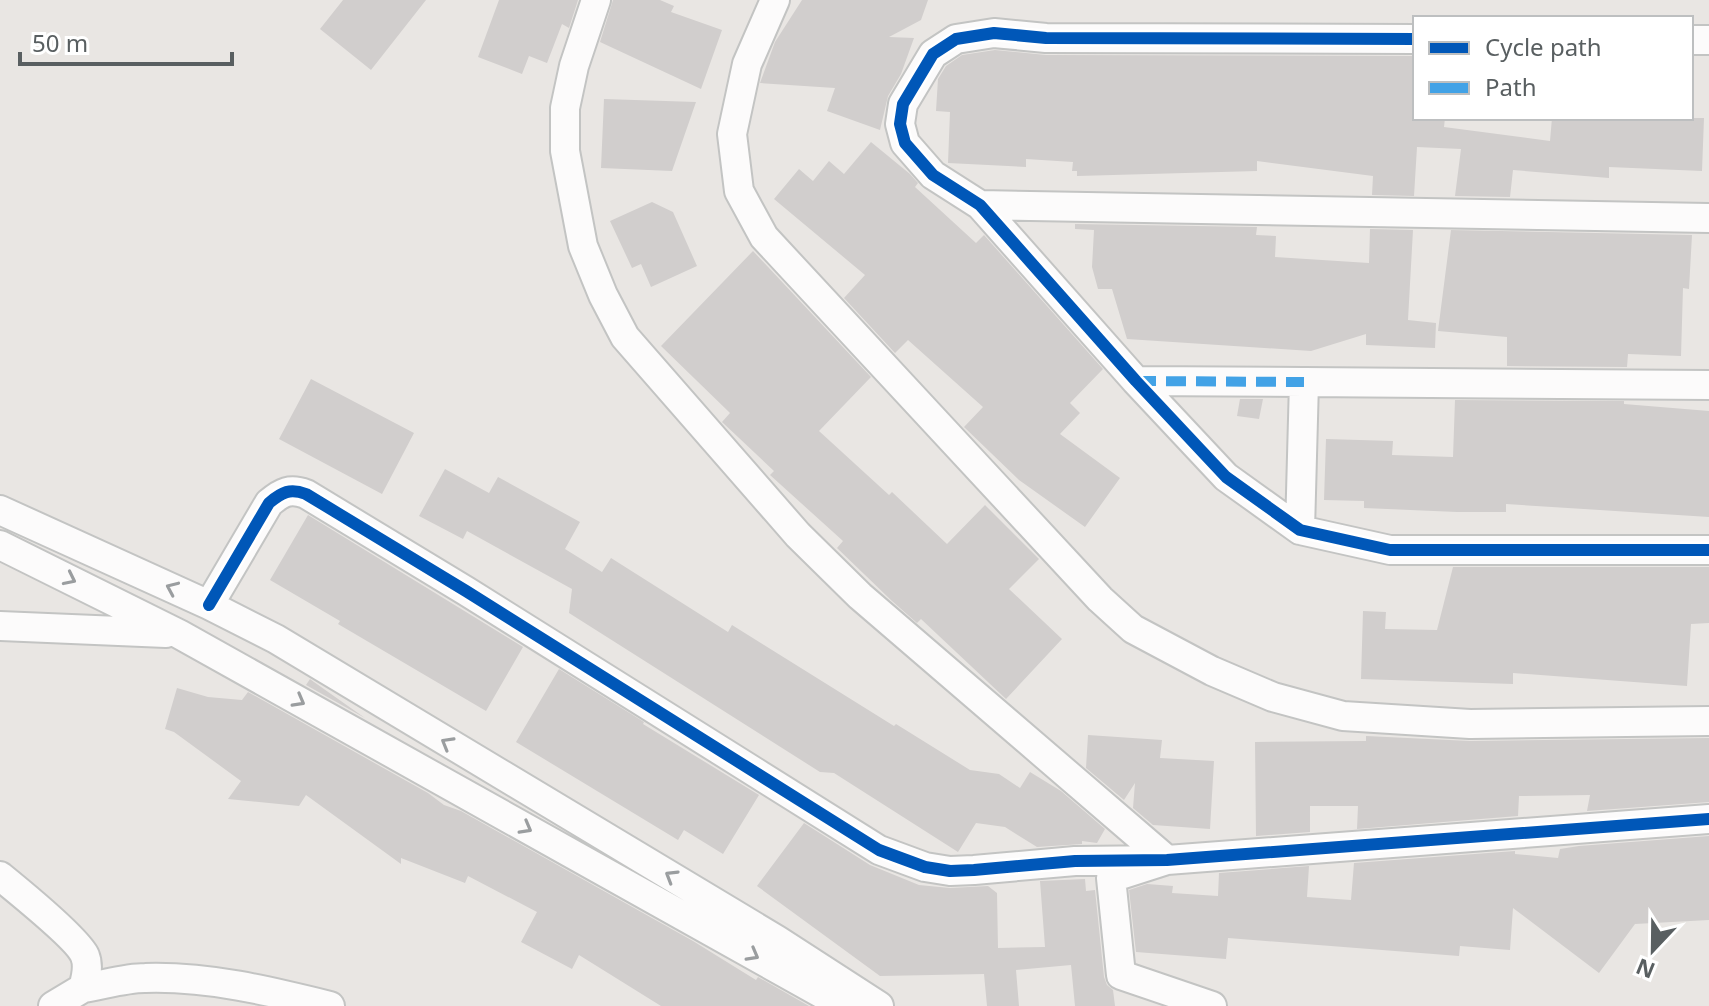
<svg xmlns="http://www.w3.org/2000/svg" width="1709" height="1006" font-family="'Noto Sans',sans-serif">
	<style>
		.building { fill: #d1cecd }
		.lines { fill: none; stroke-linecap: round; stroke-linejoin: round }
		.minor-casing { stroke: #c3c4c3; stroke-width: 32 }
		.minor { stroke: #fcfbfb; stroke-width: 28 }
		.quiet { stroke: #42a2e6; stroke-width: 10; stroke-dasharray: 20 10; stroke-linecap: butt }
		.cycleway-casing { stroke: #fff; stroke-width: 17 }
		.cycleway { stroke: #0057b8; stroke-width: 12 }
		.oneway { stroke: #9a9d9f }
	</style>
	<rect width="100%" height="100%" fill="#e9e6e3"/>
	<path class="building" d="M 343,0 L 426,0 L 371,70 L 320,29 Z
		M 499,0 L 578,0 L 569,28 L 562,24 L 547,63 L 529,56 L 522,74 L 478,57 Z
		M 613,0 L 660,0 L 674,6 L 671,12 L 722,30 L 701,89 L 600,42 Z
		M 802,0 L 928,0 L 921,20 L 889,37 L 914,38 L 901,74 L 888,96 L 880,130 L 827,111 L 835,88 L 760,83 L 775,42 Z
		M 995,50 L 1046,55 L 1415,56 L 1415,118 L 1445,118 L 1444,127 L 1550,141 L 1552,118 L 1704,118 L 1702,171 L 1609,167 L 1609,178 L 1513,170 L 1510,197 L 1455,196 L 1461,149 L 1417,147 L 1414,196 L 1372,195 L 1373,176 L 1257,161 L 1257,171 L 1077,176 L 1077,171 L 1072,171 L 1073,162 L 1026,159 L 1026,167 L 948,163 L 950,112 L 936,111 L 938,79 L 946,66 L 962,55 Z
		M 604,99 L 696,102 L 672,171 L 601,168 Z
		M 871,142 L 910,174 L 918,183 L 915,187 L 976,243 L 984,235 L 1103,369 L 1070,403 L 1080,413 L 1060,434 L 1120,478 L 1085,527 L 1019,480 L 964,427 L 983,407 L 908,340 L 895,353 L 844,298 L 865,275 L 774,199 L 799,169 L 813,181 L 829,161 L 844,174 Z
		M 652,202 L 673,212 L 697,266 L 651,287 L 641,264 L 632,268 L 610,221 Z
		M 1075,224 L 1257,227 L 1256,235 L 1276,236 L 1275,257 L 1369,263 L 1370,229 L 1413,230 L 1408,320 L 1436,323 L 1435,348 L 1366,345 L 1366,334 L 1311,351 L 1127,339 L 1112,289 L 1098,289 L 1092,267 L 1094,230 L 1075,229 Z
		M 1451,230 L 1692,235 L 1689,289 L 1683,288 L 1681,356 L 1628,354 L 1627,367 L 1507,366 L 1507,337 L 1438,331 Z
		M 753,251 L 871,377 L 819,431 L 889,495 L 892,492 L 947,544 L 985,505 L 1039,559 L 1009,589 L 1062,639 L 1006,699 L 921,619 L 917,623 L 892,601 L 837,548 L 843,541 L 770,475 L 774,471 L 722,422 L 730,413 L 661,346 Z
		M 311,379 L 414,433 L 382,494 L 279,439 Z
		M 1240,399 L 1263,399 L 1259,419 L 1237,416 Z
		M 1455,400 L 1624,401 L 1624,404 L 1709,411 L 1709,517 L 1506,504 L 1506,512 L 1457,512 L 1364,508 L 1364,501 L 1324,500 L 1326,439 L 1393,441 L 1392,455 L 1453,457 Z
		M 445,469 L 489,493 L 498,477 L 580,522 L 565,549 L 602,572 L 611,558 L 728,632 L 732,625 L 894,726 L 896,724 L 970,770 L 999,774 L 1020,788 L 1030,772 L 1061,791 L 1105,829 L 1097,843 L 1082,841 L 1082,844 L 1037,847 L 1005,827 L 976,823 L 958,852 L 834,773 L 820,772 L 569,613 L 572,589 L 467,531 L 463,539 L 419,516 Z
		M 308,515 L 523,647 L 486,711 L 338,624 L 340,621 L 270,580 Z
		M 1453,567 L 1709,567 L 1709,623 L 1691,624 L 1687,686 L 1513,673 L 1513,684 L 1361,679 L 1363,611 L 1386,612 L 1385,629 L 1437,630 Z
		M 559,669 L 644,722 L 643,724 L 759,795 L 723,854 L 684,830 L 678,840 L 516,742 Z
		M 310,679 L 314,682 L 365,718 L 306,685 Z
		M 177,688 L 208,697 L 242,700 L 248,692 L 428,793 L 444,805 L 461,811 L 693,941 L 756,980 L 758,977 L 809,1006 L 661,1006 L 579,955 L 572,969 L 521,942 L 537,912 L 468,876 L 465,883 L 401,858 L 401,864 L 306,795 L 299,806 L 228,799 L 241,781 L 174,732 L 165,729 Z
		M 1088,735 L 1162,740 L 1160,758 L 1214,761 L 1210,829 L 1153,825 L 1133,808 L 1135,783 L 1124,800 L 1086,768 Z
		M 1366,736 L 1470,741 L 1709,738 L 1709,802 L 1587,811 L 1590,795 L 1519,796 L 1518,816 L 1357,829 L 1358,806 L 1310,806 L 1310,832 L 1256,836 L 1255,742 L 1366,741 Z
		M 804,823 L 870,865 L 919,885 L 950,888 L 988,886 L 997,893 L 998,948 L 1045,947 L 1040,881 L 1085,879 L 1086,891 L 1095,890 L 1104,977 L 1107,985 L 1113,990 L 1115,1006 L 1075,1006 L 1071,965 L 1016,970 L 1019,1006 L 987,1006 L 984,974 L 880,976 L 757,886 Z
		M 1709,836 L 1709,920 L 1635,924 L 1599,973 L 1513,908 L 1510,950 L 1460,946 L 1459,956 L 1228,938 L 1226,959 L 1136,952 L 1129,890 L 1147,884 L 1173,886 L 1172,893 L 1218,896 L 1219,873 L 1309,866 L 1307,897 L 1351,900 L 1354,863 L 1515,851 L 1515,854 L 1558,858 L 1560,849 L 1579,846 Z"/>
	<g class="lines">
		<g class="minor-casing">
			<path id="minor" d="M 596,0 L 574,66 L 565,108 L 565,151 L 583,246 L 603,295 L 625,337 L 798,535 L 860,596 L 1167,860 L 1111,878 L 1121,975 L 1212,1006
				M 775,0 L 747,64 L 732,134 L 739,191 L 764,237 L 1100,599 L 1133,629 L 1212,671 L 1273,697 L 1343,716 L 1470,724 L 1709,721
				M 1415,39 L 1046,38 L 994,33 L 956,39 L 933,54 L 903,104 L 900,124 L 905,143 L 933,175 L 980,205 L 1136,381 L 1226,477 L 1300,530 L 1390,550 L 1709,550
				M 1691,40 L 1709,40
				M 980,205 L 1709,218
				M 1136,381 L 1304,382
				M 0,510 L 209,605 L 276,639 L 777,940 L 879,1006
				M 1300,530 L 1304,382 L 1709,385
				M 0,545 L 179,634 L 844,1006
				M 209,605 L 269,503 C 282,492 290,488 306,494 L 466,591 L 879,850 L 925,867 L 950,871 L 974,870 L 1075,861 L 1167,860 L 1709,819
				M 0,626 L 166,633
				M 0,876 C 16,889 79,940 85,956 C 89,966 86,978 83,988 L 53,1006
				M 83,988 C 103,985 125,978 145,978 C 208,976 269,991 330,1006"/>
		</g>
		<use href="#minor" class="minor"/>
		<path class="quiet" d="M 1136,381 L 1304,382"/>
		<g class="cycleway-casing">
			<path id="cycleway" d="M 1415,39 L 1046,38 L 994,33 L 956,39 L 933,54 L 903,104 L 900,124 L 905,143 L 933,175 L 980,205 L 1136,381 L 1226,477 L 1300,530 L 1390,550 L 1709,550
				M 209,605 L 269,503 C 282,492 290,488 306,494 L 466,591 L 879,850 L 925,867 L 950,871 L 974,870 L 1075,861 L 1167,860 L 1709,819"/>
		</g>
		<use href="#cycleway" class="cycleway"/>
	</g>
	<defs><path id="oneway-chevron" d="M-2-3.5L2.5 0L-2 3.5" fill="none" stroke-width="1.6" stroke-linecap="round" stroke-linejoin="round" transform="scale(2)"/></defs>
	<g class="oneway">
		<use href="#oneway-chevron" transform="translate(70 579) rotate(26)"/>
		<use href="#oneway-chevron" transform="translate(172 588) rotate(-156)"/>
		<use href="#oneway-chevron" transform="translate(299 701) rotate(29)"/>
		<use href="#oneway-chevron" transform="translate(447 743) rotate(-150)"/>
		<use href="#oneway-chevron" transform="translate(526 828) rotate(29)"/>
		<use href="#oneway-chevron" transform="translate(671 876) rotate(-149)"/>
		<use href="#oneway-chevron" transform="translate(753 955) rotate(29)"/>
	</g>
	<rect x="1413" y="16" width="280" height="104" fill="#ffffff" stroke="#bdbfc0" stroke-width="2"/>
	<rect x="1429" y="42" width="40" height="12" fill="#0057b8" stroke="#bdbfc0" stroke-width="2"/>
	<text x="1485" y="56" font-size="24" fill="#595f61">Cycle path</text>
	<rect x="1429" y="82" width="40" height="12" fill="#42a2e6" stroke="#bdbfc0" stroke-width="2"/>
	<text x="1485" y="96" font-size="24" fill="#595f61">Path</text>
	<g transform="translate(1653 950) rotate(202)" stroke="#ffffff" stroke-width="6" paint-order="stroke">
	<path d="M0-6L14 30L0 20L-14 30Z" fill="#595f61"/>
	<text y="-12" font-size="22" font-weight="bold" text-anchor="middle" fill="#595f61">N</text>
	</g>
	<path d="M20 52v12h212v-12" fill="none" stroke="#595f61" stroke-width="4"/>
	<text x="32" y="52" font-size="24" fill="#595f61" stroke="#ffffff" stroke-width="6" paint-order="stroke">50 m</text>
</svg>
